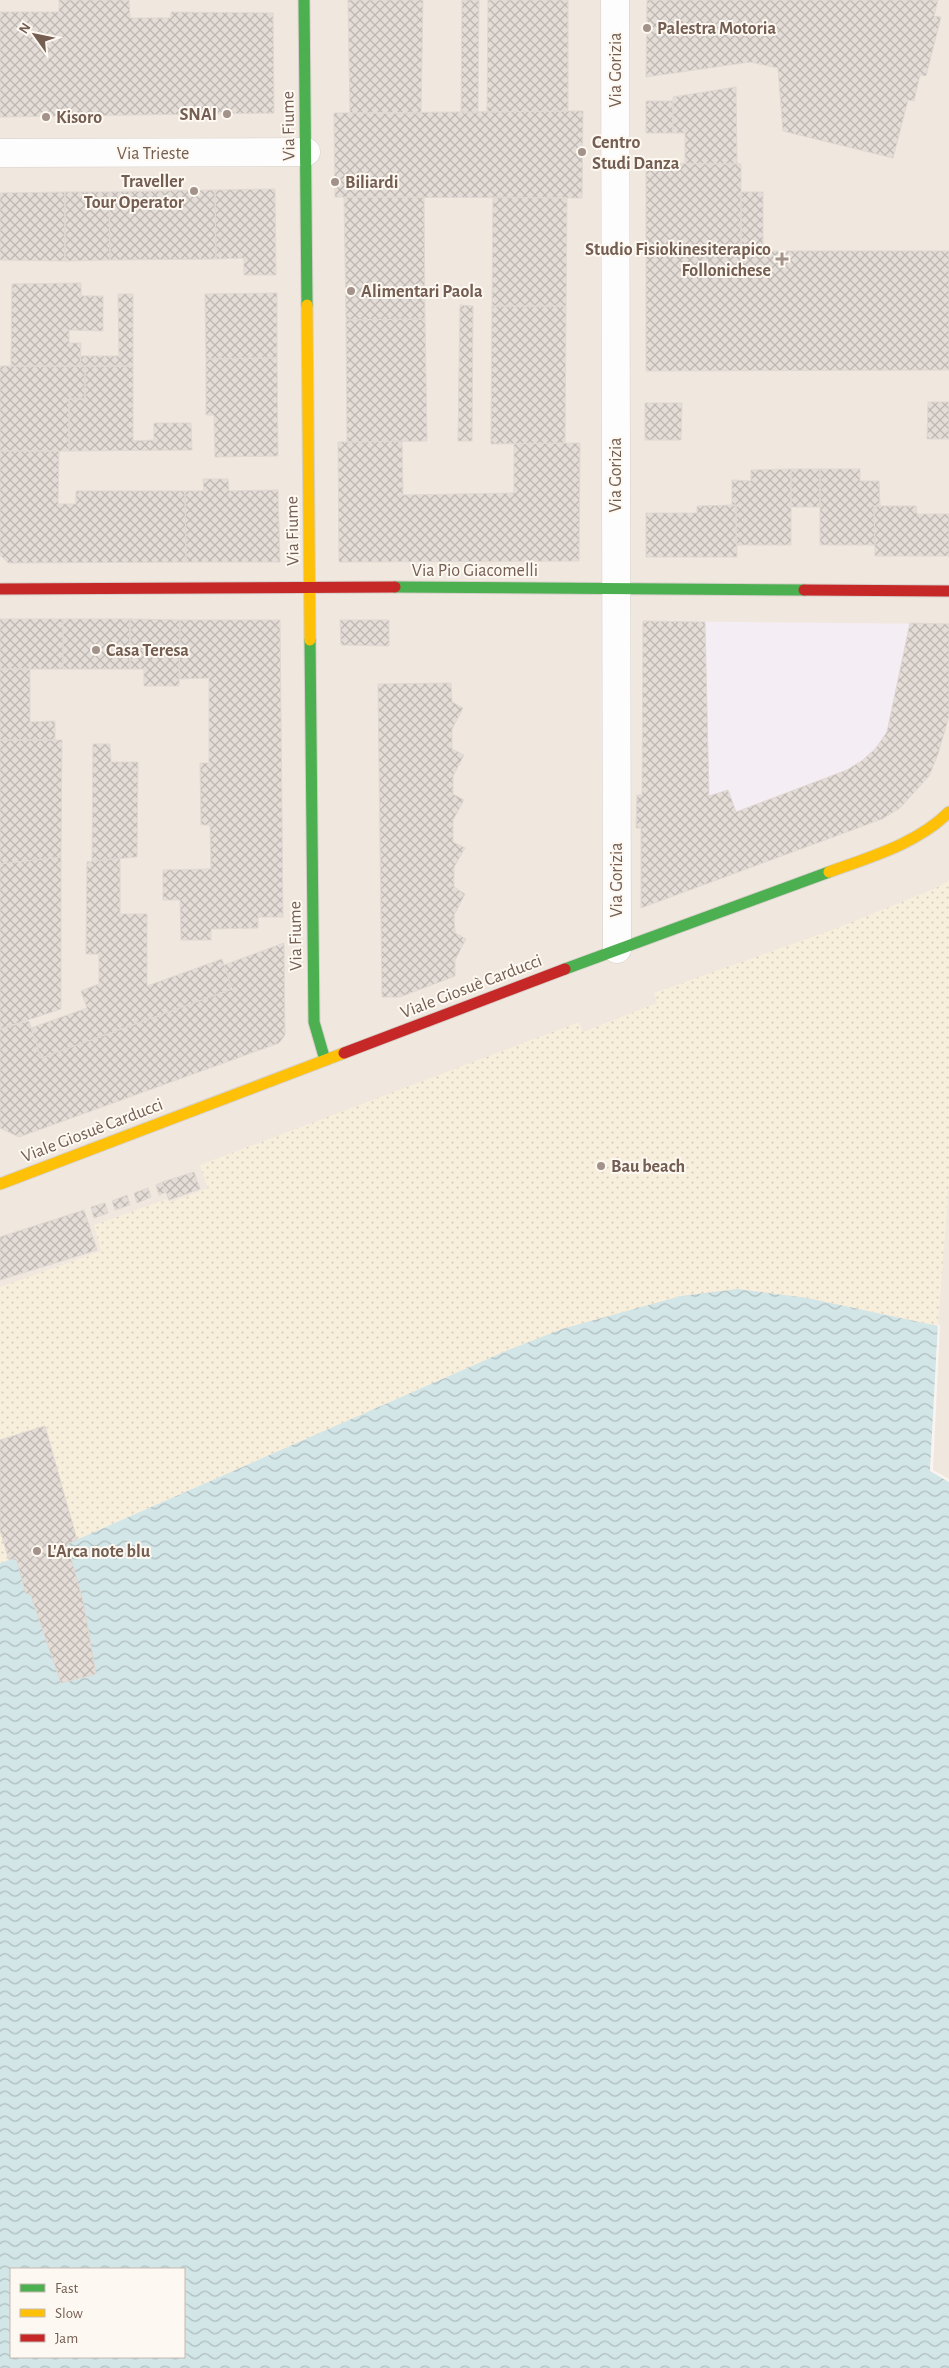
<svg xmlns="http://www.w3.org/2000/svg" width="949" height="2368" font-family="'Alegreya Sans',sans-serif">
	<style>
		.residential { fill: #f0e7de }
		.education { fill: #f5edf4 }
		.sand { fill: url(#sand-dots) }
		.water { fill: url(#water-waves); fill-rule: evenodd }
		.pier { fill: #f8f4f0 }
		.building { fill: url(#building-cross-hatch); stroke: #e0d8d2 }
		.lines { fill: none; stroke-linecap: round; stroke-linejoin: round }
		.street-casing { stroke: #d5d0cb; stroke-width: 29 }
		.fast-casing { stroke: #d6d0ca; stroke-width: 13 }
		.slow-casing { stroke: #d6d0ca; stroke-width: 13 }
		.jam-casing { stroke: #d6d0ca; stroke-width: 13 }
		.street { stroke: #fefdfd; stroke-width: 28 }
		.fast { stroke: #4caf50; stroke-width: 11 }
		.slow { stroke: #ffc107; stroke-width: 11 }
		.jam { stroke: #c62828; stroke-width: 11 }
		.poi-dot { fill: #a29289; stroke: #fdf9f2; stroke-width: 2 }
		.labels { text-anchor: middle; stroke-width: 4; stroke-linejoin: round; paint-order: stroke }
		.poi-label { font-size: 18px; font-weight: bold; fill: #745d51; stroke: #fdf9f2; text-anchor: start }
		.street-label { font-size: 18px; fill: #745d51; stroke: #fdf9f2 }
	</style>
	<defs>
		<pattern id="sand-dots" width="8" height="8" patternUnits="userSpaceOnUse" patternTransform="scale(1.25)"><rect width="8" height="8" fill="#f7efdc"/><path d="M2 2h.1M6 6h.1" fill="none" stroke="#d7cfbf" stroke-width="1.8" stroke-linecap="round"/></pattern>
		<pattern id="water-waves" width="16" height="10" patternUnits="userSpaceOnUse" patternTransform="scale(1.25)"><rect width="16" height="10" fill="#d2e5e7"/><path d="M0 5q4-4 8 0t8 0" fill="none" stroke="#afbdbe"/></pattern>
		<pattern id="building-cross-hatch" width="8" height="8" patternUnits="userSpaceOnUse" patternTransform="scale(1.25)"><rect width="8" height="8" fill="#e4ddd7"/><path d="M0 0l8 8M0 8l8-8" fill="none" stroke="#bdb6b1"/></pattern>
	</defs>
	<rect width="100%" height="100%" fill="#f8f4f0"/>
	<path class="residential" d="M 0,0 L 949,0 L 949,1482 L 506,1351 L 166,1499 L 0,1563 Z"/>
	<path class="education" d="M 643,621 L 949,624 L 949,716 L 938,754 L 929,776 L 900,808 L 882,819 L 641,908 L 641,828 L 636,828 L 637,795 L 642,795 Z"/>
	<path class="sand" d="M 949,881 L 949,1184 L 938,1326 L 807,1298 L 738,1289 L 681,1296 L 562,1329 L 506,1351 L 67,1544 L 96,1674 L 61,1683 L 30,1594 L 26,1594 L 16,1558 L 0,1563 L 0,1287 L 101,1251 L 94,1225 L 167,1199 L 170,1203 L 208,1188 L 200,1165 L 579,1022 L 583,1032 L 657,1003 L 654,993 L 837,928 L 936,888 Z"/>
	<path class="water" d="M 738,1289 L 807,1298 L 938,1326 L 930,1471 L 949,1482 L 949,2368 L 0,2368 L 0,1563 L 16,1558 L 26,1594 L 30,1593 L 61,1683 L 96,1674 L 67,1544 L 506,1351 L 562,1329 L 681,1296 ZM 11,2269 L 184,2269 L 184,2357 L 11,2357 Z"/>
	<path class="pier" d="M 938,1323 L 940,1326 L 933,1470 L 949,1479 L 949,1482 L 930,1471 Z"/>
	<path class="building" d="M 59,0 L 129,0 L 130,18 L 171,18 L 171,12 L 273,13 L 274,113 L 0,117 L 0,12 L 59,12 Z
		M 348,0 L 423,0 L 421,114 L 350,113 Z
		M 462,0 L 479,0 L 478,113 L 461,113 Z
		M 488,0 L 568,0 L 568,111 L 487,112 Z
		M 647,0 L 938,0 L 934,16 L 941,17 L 926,76 L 920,75 L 914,101 L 908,100 L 893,158 L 783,131 L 778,68 L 750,62 L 646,77 Z
		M 736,87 L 737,164 L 685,164 L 685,133 L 673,133 L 673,97 Z
		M 646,101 L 673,101 L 673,133 L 646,133 Z
		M 583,111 L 582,198 L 335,197 L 334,113 Z
		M 646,163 L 741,164 L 741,251 L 949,251 L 949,370 L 646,371 Z
		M 275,189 L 276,275 L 244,275 L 244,258 L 216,259 L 215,190 Z
		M 215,190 L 216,259 L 110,260 L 109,192 Z
		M 65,192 L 65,261 L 0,260 L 0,193 Z
		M 65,192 L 109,192 L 110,260 L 65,261 Z
		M 741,192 L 763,192 L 763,251 L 741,251 Z
		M 344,197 L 424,197 L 425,319 L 346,320 Z
		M 493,197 L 567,198 L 566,306 L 492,306 Z
		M 81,283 L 81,296 L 103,296 L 103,331 L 69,330 L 69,343 L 81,343 L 80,366 L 11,366 L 12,284 Z
		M 277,293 L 277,358 L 206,359 L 205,294 Z
		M 118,294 L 133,294 L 133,366 L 80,366 L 81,356 L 119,356 Z
		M 460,305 L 473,306 L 472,441 L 458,441 Z
		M 492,306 L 566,306 L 565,443 L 491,444 Z
		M 425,319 L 427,441 L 347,442 L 346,320 Z
		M 277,358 L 278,456 L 215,457 L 214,415 L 206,415 L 206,359 Z
		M 0,366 L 85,366 L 85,399 L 69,399 L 69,451 L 0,451 Z
		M 85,366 L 133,366 L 133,441 L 154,440 L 154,423 L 191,423 L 192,450 L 69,451 L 69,399 L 85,399 Z
		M 928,402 L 949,402 L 949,439 L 927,439 Z
		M 645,403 L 682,403 L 681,440 L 645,440 Z
		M 402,441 L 403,495 L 514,493 L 514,444 L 580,443 L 579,561 L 339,562 L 338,442 Z
		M 0,451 L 59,451 L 58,504 L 76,504 L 76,491 L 185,491 L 186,562 L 8,563 L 0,555 Z
		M 791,469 L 791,545 L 736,545 L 736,505 L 732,506 L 732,480 L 751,481 L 751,470 Z
		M 791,469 L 820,469 L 820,507 L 791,507 Z
		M 820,469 L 860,469 L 860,481 L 879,481 L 880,506 L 874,506 L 875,545 L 820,545 Z
		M 203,479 L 228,479 L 229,491 L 278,490 L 280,562 L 186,562 L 185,491 L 204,491 Z
		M 736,505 L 737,557 L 646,557 L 646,513 L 697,513 L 697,506 Z
		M 874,506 L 916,506 L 917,514 L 949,514 L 949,556 L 875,556 Z
		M 0,619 L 63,619 L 63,669 L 0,669 Z
		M 63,619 L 130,619 L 130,669 L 63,669 Z
		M 130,619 L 180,620 L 179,686 L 144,686 L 144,669 L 130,669 Z
		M 180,620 L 280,620 L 283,917 L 258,917 L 258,928 L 211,929 L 211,940 L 181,940 L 180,900 L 163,900 L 163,870 L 211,869 L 210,825 L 201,825 L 200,763 L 209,763 L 209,678 L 179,679 Z
		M 340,620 L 389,620 L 389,646 L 341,645 Z
		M 643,621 L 705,622 L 709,796 L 728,790 L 736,812 L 847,770 L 863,760 L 876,748 L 887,732 L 910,623 L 949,624 L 949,716 L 938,754 L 929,776 L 900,808 L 882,819 L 641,908 L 641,828 L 636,828 L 637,795 L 642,795 Z
		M 0,669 L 30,669 L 30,722 L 55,721 L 55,740 L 0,740 Z
		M 451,683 L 452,702 L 463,708 L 452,729 L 452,749 L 464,755 L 453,776 L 453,794 L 464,800 L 453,820 L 453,842 L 465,848 L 454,867 L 454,887 L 465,894 L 454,915 L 455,933 L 466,939 L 455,960 L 455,976 L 400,997 L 382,997 L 378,684 Z
		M 0,740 L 62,740 L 61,857 L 0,864 Z
		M 93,744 L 110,744 L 111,762 L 138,762 L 137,857 L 92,861 Z
		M 61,857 L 61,1009 L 0,1029 L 0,864 Z
		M 120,858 L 120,914 L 147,914 L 147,986 L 222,959 L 232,989 L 41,1058 L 31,1028 L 87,1008 L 81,991 L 99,984 L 99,954 L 86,954 L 87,862 Z
		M 284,943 L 285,1035 L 279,1043 L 19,1137 L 0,1128 L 0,1029 L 29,1021 L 41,1058 L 232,989 L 224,965 Z
		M 194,1172 L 200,1189 L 169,1200 L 162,1182 Z
		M 162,1182 L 166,1192 L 159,1195 L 156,1185 Z
		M 148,1188 L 151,1197 L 137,1203 L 134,1193 Z
		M 127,1195 L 130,1205 L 115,1210 L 112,1201 Z
		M 105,1203 L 108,1213 L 94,1218 L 91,1207 Z
		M 84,1210 L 97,1250 L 0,1280 L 0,1237 Z
		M 45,1426 L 77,1540 L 67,1544 L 83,1601 L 96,1674 L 61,1683 L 30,1593 L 26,1594 L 16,1558 L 9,1560 L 0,1530 L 0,1440 Z"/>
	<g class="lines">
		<g class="street-casing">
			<path id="street" d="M 615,0 L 617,949
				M 0,153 L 306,152"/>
		</g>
		<g class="fast-casing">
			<path id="fast" d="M 304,0 L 307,305
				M 395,587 L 804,590
				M 310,640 L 314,1022 L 325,1060
				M 565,969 L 829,872"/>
		</g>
		<g class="slow-casing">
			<path id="slow" d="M 307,305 L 310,640
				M 829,872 C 870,857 917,844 949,812
				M 0,1184 L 344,1053"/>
		</g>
		<g class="jam-casing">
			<path id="jam" d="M 0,589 L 395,587
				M 804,590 L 949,591
				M 344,1053 L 565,969"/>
		</g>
		<use href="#street" class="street"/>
		<use href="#fast" class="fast"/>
		<use href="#slow" class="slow"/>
		<use href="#jam" class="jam"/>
	</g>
	<g class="poi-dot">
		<circle cx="647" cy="28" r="5"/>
		<circle cx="227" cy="114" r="5"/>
		<circle cx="46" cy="117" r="5"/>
		<circle cx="582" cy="152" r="5"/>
		<circle cx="335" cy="182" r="5"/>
		<circle cx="194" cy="191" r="5"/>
		<path d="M779.5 251.5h5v5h5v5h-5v5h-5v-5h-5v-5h5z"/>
		<circle cx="351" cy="291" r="5"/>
		<circle cx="96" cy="650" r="5"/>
		<circle cx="601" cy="1166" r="5"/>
		<circle cx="37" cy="1551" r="5"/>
	</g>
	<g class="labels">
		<g class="poi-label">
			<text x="657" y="34">Palestra Motoria</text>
			<text x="217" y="120" text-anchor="end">SNAI</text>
			<text x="56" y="123">Kisoro</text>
			<text x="592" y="148">Centro<tspan x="592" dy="21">Studi Danza</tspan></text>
			<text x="184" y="187" text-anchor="end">Traveller<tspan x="184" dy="21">Tour Operator</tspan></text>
			<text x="345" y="188">Biliardi</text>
			<text x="771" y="255" text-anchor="end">Studio Fisiokinesiterapico<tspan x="771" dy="21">Follonichese</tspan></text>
			<text x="361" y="297">Alimentari Paola</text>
			<text x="106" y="656">Casa Teresa</text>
			<text x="611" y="1172">Bau beach</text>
			<text x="47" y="1557">L'Arca note blu</text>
		</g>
		<g class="street-label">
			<text transform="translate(615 70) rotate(-90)" y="6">Via Gorizia</text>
			<text transform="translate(288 126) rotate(-91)" y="6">Via Fiume</text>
			<text x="153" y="159">Via Trieste</text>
			<text transform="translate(615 475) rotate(-90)" y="6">Via Gorizia</text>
			<text transform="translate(292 531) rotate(-91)" y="6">Via Fiume</text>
			<text x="475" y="576">Via Pio Giacomelli</text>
			<text transform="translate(616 880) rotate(-90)" y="6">Via Gorizia</text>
			<text transform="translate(295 936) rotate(-91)" y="6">Via Fiume</text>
			<text transform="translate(471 986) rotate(-21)" y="6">Viale Giosuè Carducci</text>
			<text transform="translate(92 1130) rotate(-21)" y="6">Viale Giosuè Carducci</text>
		</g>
	</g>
	<rect x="10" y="2268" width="175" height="90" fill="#fdf9f2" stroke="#c6bbb2"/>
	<rect x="20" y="2284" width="25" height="8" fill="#4caf50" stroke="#c6bbb2"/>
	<text x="55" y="2293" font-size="15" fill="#745d51">Fast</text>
	<rect x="20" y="2309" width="25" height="8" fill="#ffc107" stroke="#c6bbb2"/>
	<text x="55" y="2318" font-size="15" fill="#745d51">Slow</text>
	<rect x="20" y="2334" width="25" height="8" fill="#c62828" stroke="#c6bbb2"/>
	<text x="55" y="2343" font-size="15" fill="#745d51">Jam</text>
	<g transform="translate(35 35) rotate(303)" stroke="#fdf9f2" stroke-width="4" paint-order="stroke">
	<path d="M0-4L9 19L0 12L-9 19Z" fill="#745d51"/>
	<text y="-8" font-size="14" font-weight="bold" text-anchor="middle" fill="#745d51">N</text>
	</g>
</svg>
